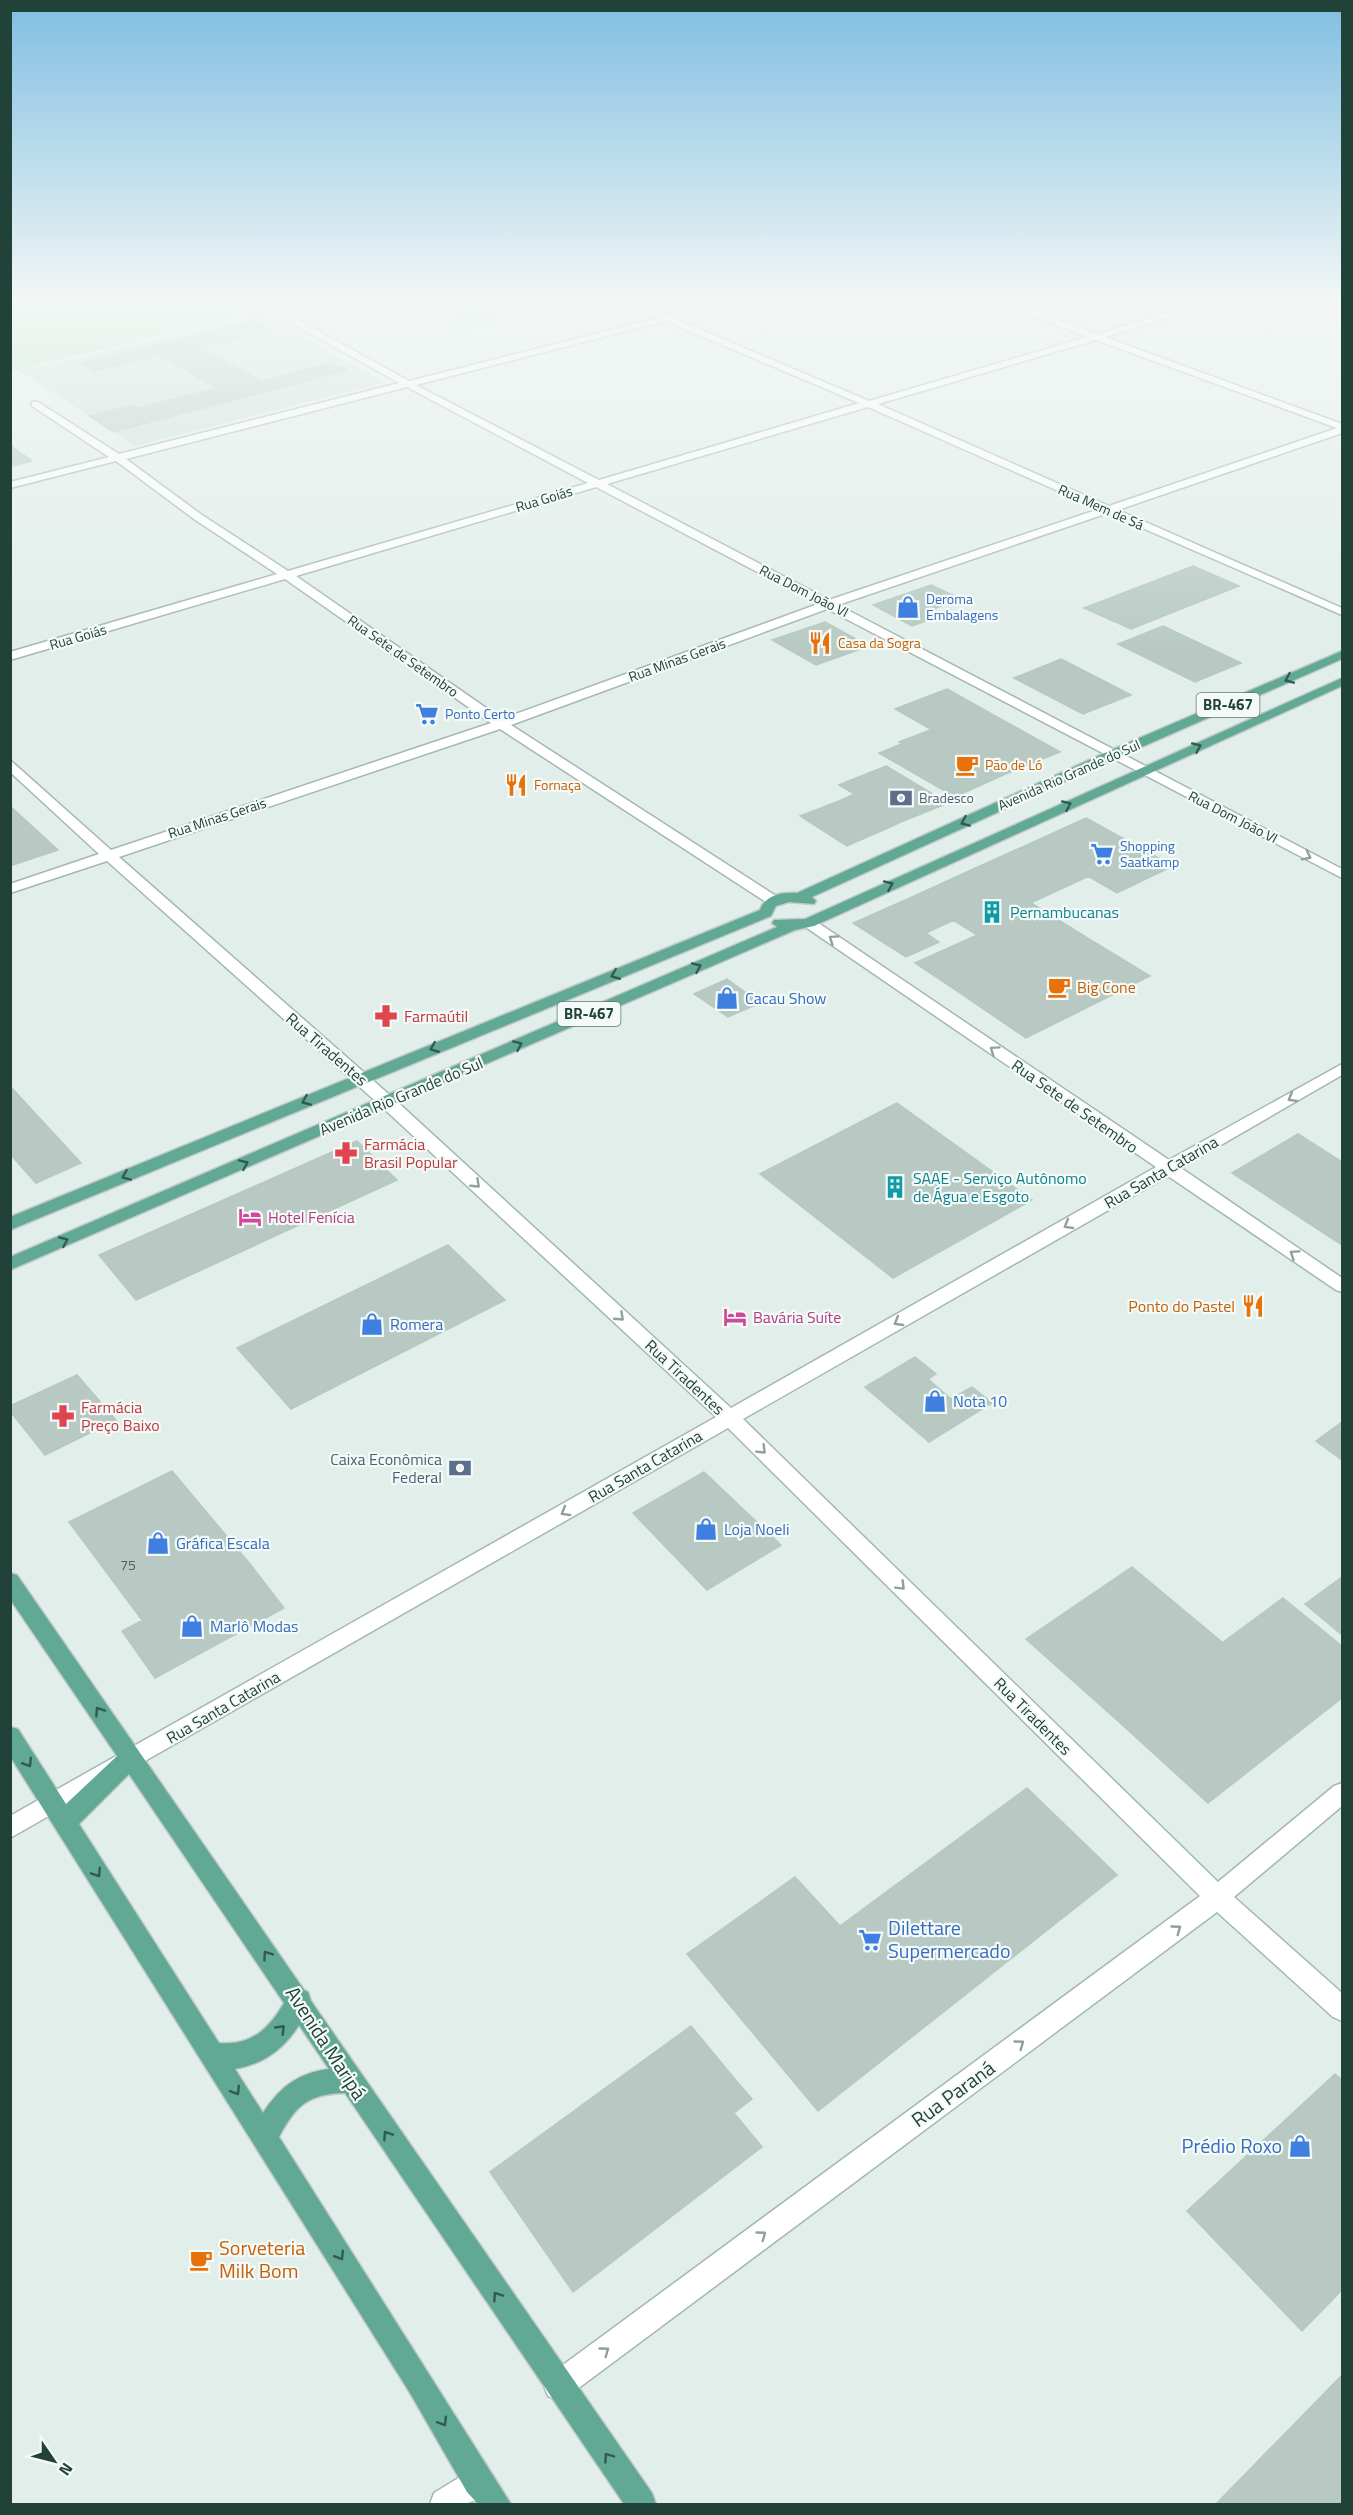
<svg xmlns="http://www.w3.org/2000/svg" width="1353" height="2515" font-family="'Titillium Web',sans-serif">
	<style>
		.built { fill: #d0ded8 }
		.green { fill: #b9e2c3 }
		.building { fill: #b7c9c2; stroke: #b4c9c0; stroke-width: 1.5 }
		.lines { fill: none; stroke-linecap: round; stroke-linejoin: round }
		.minor-casing { stroke: #a4b7b0; stroke-width: 3 }
		.major-casing { stroke: #c1cac7; stroke-width: 3 }
		.minor { fill: #fff; fill-rule: evenodd }
		.major { fill: #62a995; fill-rule: evenodd }
		.oneway { stroke: #305c4f }
		.oneway2 { stroke: #90a09c }
		.labels { text-anchor: middle; stroke-width: 4.5; stroke-linejoin: round; paint-order: stroke }
		.far-street-label { font-size: 14px; fill: #204238; stroke: #f4faf7 }
		.far-shop-label { font-size: 14px; fill: #366cbe; stroke: #f4faf7; text-anchor: start }
		.far-food-label { font-size: 14px; fill: #c56008; stroke: #f4faf7; text-anchor: start }
		.far-service-label { font-size: 14px; fill: #4e5e75; stroke: #f4faf7; text-anchor: start }
		.number-label { font-size: 14px; fill: #46645a }
		.shield { fill: #f4faf7; stroke: #607971; stroke-width: 1.5 }
		.shield-label { font-size: 15px; font-weight: bold; fill: #204238 }
		.culture-label { font-size: 16px; fill: #0d838f; stroke: #f4faf7; text-anchor: start }
		.food-label { font-size: 16px; fill: #c56008; stroke: #f4faf7; text-anchor: start }
		.shop-label { font-size: 16px; fill: #366cbe; stroke: #f4faf7; text-anchor: start }
		.health-label { font-size: 16px; fill: #be3a42; stroke: #f4faf7; text-anchor: start }
		.street-label { font-size: 16px; fill: #204238; stroke: #f4faf7 }
		.hotel-label { font-size: 16px; fill: #b23c85; stroke: #f4faf7; text-anchor: start }
		.service-label { font-size: 16px; fill: #4e5e75; stroke: #f4faf7; text-anchor: end }
		.near-shop-label { font-size: 20px; fill: #366cbe; stroke: #f4faf7; text-anchor: start }
		.near-street-label { font-size: 20px; fill: #204238; stroke: #f4faf7 }
		.near-food-label { font-size: 20px; fill: #c56008; stroke: #f4faf7; text-anchor: start }
	</style>
	<rect width="100%" height="100%" fill="#e2eee9"/>
	<path class="built" d="M 260,315 L 385,382 L 135,446 L 20,371 Z"/>
	<path class="green" d="M 10,302 L 262,302 L 255,313 L 11,371 Z
		M 392,302 L 516,302 L 493,306 L 488,310 L 499,318 L 496,323 L 458,331 L 447,328 L 447,324 L 469,312 C 451,301 423,313 403,317 L 390,307 Z"/>
	<path class="building" d="M 255,321 L 273,330 L 201,348 L 262,381 L 332,363 L 347,370 L 113,432 L 89,416 L 132,405 L 137,408 L 217,388 L 160,355 L 95,371 L 80,363 Z
		M 10,445 L 32,461 L 14,466 L 10,463 Z
		M 1193,566 L 1239,586 L 1131,629 L 1084,608 Z
		M 931,585 L 961,599 L 933,609 L 943,615 L 912,626 L 873,605 Z
		M 825,622 L 869,646 L 816,665 L 772,640 Z
		M 1163,626 L 1241,663 L 1195,682 L 1118,644 Z
		M 1061,659 L 1131,695 L 1083,714 L 1014,678 Z
		M 947,689 L 1060,752 L 1008,773 L 895,709 Z
		M 930,730 L 1008,773 L 977,787 L 899,742 Z
		M 901,744 L 977,787 L 955,797 L 879,753 Z
		M 886,766 L 948,803 L 901,822 L 839,785 Z
		M 854,794 L 901,822 L 886,829 L 839,801 Z
		M 839,801 L 886,829 L 872,835 L 826,806 Z
		M 10,806 L 58,850 L 10,866 Z
		M 826,806 L 872,835 L 847,846 L 800,816 Z
		M 1086,818 L 1173,866 L 1117,893 L 1031,843 Z
		M 1031,843 L 1089,876 L 1031,903 L 973,869 Z
		M 973,869 L 1031,903 L 1089,939 L 1029,967 L 914,896 Z
		M 914,896 L 954,920 L 926,933 L 939,942 L 906,957 L 853,923 Z
		M 977,935 L 1029,967 L 966,997 L 915,963 Z
		M 1089,939 L 1150,976 L 1026,1038 L 966,997 Z
		M 727,979 L 760,1003 L 728,1017 L 694,994 Z
		M 10,1086 L 81,1163 L 36,1183 L 10,1154 Z
		M 897,1103 L 1032,1200 L 893,1278 L 760,1174 Z
		M 1298,1134 L 1342,1162 L 1342,1245 L 1232,1173 Z
		M 357,1141 L 397,1180 L 136,1300 L 99,1255 Z
		M 448,1245 L 505,1300 L 291,1409 L 237,1348 Z
		M 915,1357 L 936,1374 L 928,1379 L 951,1399 L 972,1387 L 992,1403 L 929,1442 L 865,1387 Z
		M 77,1375 L 116,1420 L 45,1455 L 10,1411 L 10,1406 Z
		M 1342,1422 L 1342,1460 L 1316,1441 Z
		M 172,1471 L 250,1564 L 142,1620 L 69,1522 Z
		M 704,1472 L 781,1545 L 707,1590 L 633,1513 Z
		M 250,1564 L 284,1608 L 155,1678 L 122,1631 Z
		M 1132,1567 L 1223,1643 L 1117,1720 L 1026,1639 Z
		M 1342,1577 L 1342,1635 L 1305,1604 Z
		M 1283,1598 L 1342,1646 L 1342,1698 L 1208,1803 L 1117,1720 Z
		M 1027,1788 L 1117,1875 L 818,2111 L 687,1954 L 795,1877 L 840,1926 Z
		M 691,2026 L 738,2083 L 624,2170 L 578,2108 Z
		M 1335,2074 L 1342,2080 L 1342,2290 L 1302,2331 L 1187,2211 Z
		M 738,2083 L 752,2099 L 734,2113 L 762,2147 L 573,2292 L 490,2172 L 578,2108 L 624,2170 Z
		M 1342,2375 L 1342,2504 L 1216,2504 Z"/>
	<g class="lines">
		<g class="minor-casing">
			<path id="minor" d="M 266,302 L 409,381 L 658,318 L 625,302 C 640,302 655,316 669,315 C 692,313 712,302 734,302 L 676,319 L 869,401 L 1087,337 L 997,302 L 1009,302 L 1097,334 L 1206,302 L 1219,302 L 1105,337 L 1342,424 L 1342,433 L 1118,510 L 1342,608 L 1342,615 L 1108,513 L 838,605 L 1342,869 L 1342,878 L 827,609 L 511,725 L 779,898 L 781,901 L 779,904 L 769,904 L 500,729 L 119,857 L 393,1098 L 731,1408 L 1156,1167 L 804,926 L 802,923 L 804,920 L 814,920 L 1169,1160 L 1342,1064 L 1342,1075 L 1181,1168 L 1342,1278 L 1342,1292 L 1336,1290 L 1168,1176 L 743,1419 L 1218,1882 L 1334,1786 L 1342,1783 L 1342,1806 L 1234,1897 L 1342,1993 L 1342,2021 L 1333,2017 L 1217,1912 L 568,2396 L 558,2400 L 548,2396 L 544,2386 L 548,2376 L 1200,1896 L 728,1428 L 10,1838 L 10,1816 L 716,1417 L 381,1106 L 107,861 L 10,893 L 10,884 L 99,854 L 10,772 L 10,760 L 111,850 L 491,723 L 285,579 L 10,660 L 10,652 L 277,574 L 194,519 L 116,461 L 10,488 L 10,482 L 109,457 L 32,406 L 32,402 L 38,402 L 119,454 L 399,383 L 263,307 L 262,305 ZM 666,321 L 859,403 L 599,480 L 416,385 ZM 1096,340 L 1337,428 L 1109,506 L 878,404 ZM 407,387 L 588,483 L 288,571 L 202,515 L 126,459 ZM 868,407 L 1099,509 L 829,600 L 607,484 ZM 596,487 L 818,604 L 502,719 L 296,576 Z
				M 478,2466 L 489,2470 L 493,2481 C 481,2509 456,2504 430,2504 L 434,2493 Z"/>
		</g>
		<g class="major-casing">
			<path id="major" d="M 1342,651 L 1342,659 L 1119,757 L 812,897 L 816,901 L 814,904 L 789,902 L 776,906 L 771,916 L 10,1230 L 10,1217 L 760,910 C 765,895 782,892 797,893 L 1109,751 Z
				M 1342,678 L 1342,686 L 814,926 L 795,930 L 10,1270 L 10,1257 L 777,927 L 772,923 L 774,920 L 805,919 Z
				M 10,1573 L 17,1575 L 304,1990 L 308,1992 L 311,2001 L 652,2493 L 656,2504 L 624,2504 L 345,2093 C 308,2094 296,2105 279,2137 L 511,2504 L 478,2504 L 467,2492 L 410,2393 L 10,1756 L 10,1727 L 18,1729 L 66,1804 L 117,1756 L 10,1599 ZM 129,1774 L 284,2003 C 269,2029 251,2046 219,2043 L 79,1824 ZM 299,2025 L 329,2069 C 298,2073 280,2087 263,2113 L 235,2069 C 264,2064 284,2049 299,2025 Z"/>
		</g>
		<use href="#minor" class="minor"/>
		<use href="#major" class="major"/>
	</g>
	<defs><path id="oneway-chevron" d="M-2-3.5L2.5 0L-2 3.5" fill="none" stroke-width="1.6" stroke-linecap="round" stroke-linejoin="round" transform="scale(1.5)"/></defs>
	<g class="oneway">
		<use href="#oneway-chevron" transform="translate(1289 679) rotate(157)"/>
		<use href="#oneway-chevron" transform="translate(1197 747) rotate(-24)"/>
		<use href="#oneway-chevron" transform="translate(1067 805) rotate(-24)"/>
		<use href="#oneway-chevron" transform="translate(965 822) rotate(156)"/>
		<use href="#oneway-chevron" transform="translate(889 885) rotate(-24)"/>
		<use href="#oneway-chevron" transform="translate(697 967) rotate(-24)"/>
		<use href="#oneway-chevron" transform="translate(615 975) rotate(158)"/>
		<use href="#oneway-chevron" transform="translate(518 1045) rotate(-24)"/>
		<use href="#oneway-chevron" transform="translate(434 1048) rotate(158)"/>
		<use href="#oneway-chevron" transform="translate(306 1101) rotate(157)"/>
		<use href="#oneway-chevron" transform="translate(244 1164) rotate(-23)"/>
		<use href="#oneway-chevron" transform="translate(126 1176) rotate(157)"/>
		<use href="#oneway-chevron" transform="translate(64 1241) rotate(-23)"/>
		<use href="#oneway-chevron" transform="translate(99 1711) rotate(-124)"/>
		<use href="#oneway-chevron" transform="translate(28 1763) rotate(58)"/>
		<use href="#oneway-chevron" transform="translate(97 1873) rotate(57)"/>
		<use href="#oneway-chevron" transform="translate(267 1955) rotate(-125)"/>
		<use href="#oneway-chevron" transform="translate(281 2029) rotate(-46)"/>
		<use href="#oneway-chevron" transform="translate(236 2091) rotate(58)"/>
		<use href="#oneway-chevron" transform="translate(387 2135) rotate(-124)"/>
		<use href="#oneway-chevron" transform="translate(340 2256) rotate(58)"/>
		<use href="#oneway-chevron" transform="translate(497 2296) rotate(-124)"/>
		<use href="#oneway-chevron" transform="translate(443 2422) rotate(59)"/>
		<use href="#oneway-chevron" transform="translate(608 2457) rotate(-125)"/>
	</g>
	<g class="oneway2">
		<use href="#oneway-chevron" transform="translate(1307 856) rotate(27)"/>
		<use href="#oneway-chevron" transform="translate(833 939) rotate(-145)"/>
		<use href="#oneway-chevron" transform="translate(994 1050) rotate(-145)"/>
		<use href="#oneway-chevron" transform="translate(1292 1098) rotate(150)"/>
		<use href="#oneway-chevron" transform="translate(476 1184) rotate(43)"/>
		<use href="#oneway-chevron" transform="translate(1068 1225) rotate(150)"/>
		<use href="#oneway-chevron" transform="translate(1294 1254) rotate(-146)"/>
		<use href="#oneway-chevron" transform="translate(620 1317) rotate(43)"/>
		<use href="#oneway-chevron" transform="translate(898 1322) rotate(150)"/>
		<use href="#oneway-chevron" transform="translate(762 1450) rotate(45)"/>
		<use href="#oneway-chevron" transform="translate(565 1512) rotate(150)"/>
		<use href="#oneway-chevron" transform="translate(901 1586) rotate(45)"/>
		<use href="#oneway-chevron" transform="translate(1177 1929) rotate(-36)"/>
		<use href="#oneway-chevron" transform="translate(1020 2044) rotate(-36)"/>
		<use href="#oneway-chevron" transform="translate(762 2235) rotate(-36)"/>
		<use href="#oneway-chevron" transform="translate(605 2351) rotate(-36)"/>
	</g>
	<linearGradient id="sky" x2="0" y2="1"><stop stop-color="#80bee2"/><stop offset="0.46" stop-color="#f2f7f5"/><stop offset="1" stop-color="#f2f7f5" stop-opacity="0"/></linearGradient>
	<rect width="1353" height="654" fill="url(#sky)"/>
	<defs>
		<g id="shop-bare" transform="scale(1.8)"><path d="M-5-2.5h2.3a2.7 3.5 0 0 1 5.4 0H5L5.5 6h-11ZM-1.5-2.5h3a1.5 2.3 0 0 0-3 0Z" fill="#3f7fe0" stroke="#f4faf7" stroke-width="2.5" paint-order="stroke"/></g>
		<g id="restaurant-bare" transform="scale(1.8)"><path d="M-5-6h1v4h1v-4h1v4h1v-4h1v5L-1.5 .5V6h-2V.5L-5-1ZM5-6V6H3V1.5H1.5Q1.5-4 5-6Z" fill="#e8710a" stroke="#f4faf7" stroke-width="2.5" paint-order="stroke"/></g>
		<g id="supermarket-bare" transform="scale(1.8)"><path d="M-6-5.5h2.5l.6 2H6L4.5 2H-2.5L-4.4-4H-6ZM-1.5 3.2a1.3 1.3 0 1 0 .1 0ZM3 3.2a1.3 1.3 0 1 0 .1 0Z" fill="#3f7fe0" stroke="#f4faf7" stroke-width="2.5" paint-order="stroke"/></g>
		<g id="cafe-bare" transform="scale(1.8)"><path d="M-5.5-4.5H6V0H3Q3 3.5 0 3.5H-2.5Q-5.5 3.5-5.5 0ZM3-3.2v2h1.7v-2ZM-6 4.5H4V6H-6Z" fill="#e8710a" stroke="#f4faf7" stroke-width="2.5" paint-order="stroke"/></g>
		<g id="bank-bare" transform="scale(1.8)"><path d="M-6-4H6V4H-6ZM0-2.3a2.3 2.3 0 1 0 0 4.6a2.3 2.3 0 1 0 0-4.6Z" fill="#5c6f8a" stroke="#f4faf7" stroke-width="2.5" paint-order="stroke"/></g>
		<g id="building-bare" transform="scale(1.8)"><path d="M-4-6H4V6H1V3H-1V6H-4ZM-2.5-4.3h1.7v1.8h-1.7ZM.8-4.3h1.7v1.8H.8ZM-2.5-1h1.7V.8h-1.7ZM.8-1h1.7V.8H.8Z" fill="#0f9aa8" stroke="#f4faf7" stroke-width="2.5" paint-order="stroke"/></g>
		<g id="pharmacy-bare" transform="scale(1.8)"><path d="M-2-6h4v4h4v4h-4v4h-4v-4h-4v-4h4Z" fill="#e0444e" stroke="#f4faf7" stroke-width="2.5" paint-order="stroke"/></g>
		<g id="hotel-bare" transform="scale(1.8)"><path d="M-6-4.5h1.5V1H6V5H4.5V3h-9V5H-6ZM-4 0a1.8 1.8 0 1 1 3.6 0ZM.5 0V-2.5h3Q6-2.5 6 0Z" fill="#d1479c" stroke="#f4faf7" stroke-width="2.5" paint-order="stroke"/></g>
	</defs>
	<g fill-rule="evenodd">
		<use href="#shop-bare" x="908" y="607"/>
		<use href="#restaurant-bare" x="820" y="643"/>
		<use href="#supermarket-bare" x="427" y="714"/>
		<use href="#cafe-bare" x="967" y="765"/>
		<use href="#restaurant-bare" x="516" y="785"/>
		<use href="#bank-bare" x="901" y="798"/>
		<use href="#supermarket-bare" x="1102" y="854"/>
		<use href="#building-bare" x="992" y="912"/>
		<use href="#cafe-bare" x="1059" y="987"/>
		<use href="#shop-bare" x="727" y="998"/>
		<use href="#pharmacy-bare" x="386" y="1016"/>
		<use href="#pharmacy-bare" x="346" y="1153"/>
		<use href="#building-bare" x="895" y="1187"/>
		<use href="#hotel-bare" x="250" y="1217"/>
		<use href="#restaurant-bare" x="1253" y="1306"/>
		<use href="#hotel-bare" x="735" y="1317"/>
		<use href="#shop-bare" x="372" y="1324"/>
		<use href="#shop-bare" x="935" y="1401"/>
		<use href="#pharmacy-bare" x="63" y="1416"/>
		<use href="#bank-bare" x="460" y="1468"/>
		<use href="#shop-bare" x="706" y="1529"/>
		<use href="#shop-bare" x="158" y="1543"/>
		<use href="#shop-bare" x="192" y="1626"/>
		<use href="#supermarket-bare" x="870" y="1940"/>
		<use href="#shop-bare" x="1300" y="2146"/>
		<use href="#cafe-bare" x="201" y="2260"/>
	</g>
	<g class="labels">
		<g class="far-street-label">
			<text transform="translate(544 499) rotate(-17)" y="5">Rua Goiás</text>
			<text transform="translate(1101 507) rotate(24)" y="5">Rua Mem de Sá</text>
			<text transform="translate(804 591) rotate(27)" y="5">Rua Dom João VI</text>
			<text transform="translate(78 637) rotate(-16)" y="5">Rua Goiás</text>
			<text transform="translate(403 656) rotate(35)" y="5">Rua Sete de Setembro</text>
			<text transform="translate(677 660) rotate(-20)" y="5">Rua Minas Gerais</text>
			<text transform="translate(1069 775) rotate(-24)" y="5">Avenida Rio Grande do Sul</text>
			<text transform="translate(1233 817) rotate(27)" y="5">Rua Dom João VI</text>
			<text transform="translate(217 818) rotate(-18)" y="5">Rua Minas Gerais</text>
		</g>
		<g class="far-shop-label">
			<text x="926" y="604">Deroma<tspan x="926" dy="16">Embalagens</tspan></text>
			<text x="445" y="719">Ponto Certo</text>
			<text x="1120" y="851">Shopping<tspan x="1120" dy="16">Saatkamp</tspan></text>
		</g>
		<g class="far-food-label">
			<text x="838" y="648">Casa da Sogra</text>
			<text x="985" y="770">Pão de Ló</text>
			<text x="534" y="790">Fornaça</text>
		</g>
		<g class="far-service-label">
			<text x="919" y="803">Bradesco</text>
		</g>
		<g class="number-label">
			<text x="128" y="1570">75</text>
		</g>
		<g class="shield">
			<rect x="1196.5" y="693" width="63" height="24" rx="4.5"/>
			<rect x="557.5" y="1002" width="63" height="24" rx="4.5"/>
		</g>
		<g class="shield-label">
			<text x="1228" y="710">BR-467</text>
			<text x="589" y="1019">BR-467</text>
		</g>
		<g class="culture-label">
			<text x="1010" y="918">Pernambucanas</text>
			<text x="913" y="1184">SAAE - Serviço Autônomo<tspan x="913" dy="18">de Água e Esgoto</tspan></text>
		</g>
		<g class="food-label">
			<text x="1077" y="993">Big Cone</text>
			<text x="1235" y="1312" text-anchor="end">Ponto do Pastel</text>
		</g>
		<g class="shop-label">
			<text x="745" y="1004">Cacau Show</text>
			<text x="390" y="1330">Romera</text>
			<text x="953" y="1407">Nota 10</text>
			<text x="724" y="1535">Loja Noeli</text>
			<text x="176" y="1549">Gráfica Escala</text>
			<text x="210" y="1632">Marlô Modas</text>
		</g>
		<g class="health-label">
			<text x="404" y="1022">Farmaútil</text>
			<text x="364" y="1150">Farmácia<tspan x="364" dy="18">Brasil Popular</tspan></text>
			<text x="81" y="1413">Farmácia<tspan x="81" dy="18">Preço Baixo</tspan></text>
		</g>
		<g class="street-label">
			<text transform="translate(327 1049) rotate(41)" y="6">Rua Tiradentes</text>
			<text transform="translate(401 1096) rotate(-23)" y="6">Avenida Rio Grande do Sul</text>
			<text transform="translate(1075 1106) rotate(35)" y="6">Rua Sete de Setembro</text>
			<text transform="translate(1161 1172) rotate(-30)" y="6">Rua Santa Catarina</text>
			<text transform="translate(685 1377) rotate(43)" y="6">Rua Tiradentes</text>
			<text transform="translate(645 1466) rotate(-30)" y="6">Rua Santa Catarina</text>
			<text transform="translate(223 1707) rotate(-30)" y="6">Rua Santa Catarina</text>
			<text transform="translate(1033 1716) rotate(45)" y="6">Rua Tiradentes</text>
		</g>
		<g class="hotel-label">
			<text x="268" y="1223">Hotel Fenícia</text>
			<text x="753" y="1323">Bavária Suíte</text>
		</g>
		<g class="service-label">
			<text x="442" y="1465">Caixa Econômica<tspan x="442" dy="18">Federal</tspan></text>
		</g>
		<g class="near-shop-label">
			<text x="888" y="1935">Dilettare<tspan x="888" dy="23">Supermercado</tspan></text>
			<text x="1282" y="2153" text-anchor="end">Prédio Roxo</text>
		</g>
		<g class="near-street-label">
			<text transform="translate(326 2043) rotate(57)" y="7">Avenida Maripá</text>
			<text transform="translate(953 2094) rotate(-36)" y="7">Rua Paraná</text>
		</g>
		<g class="near-food-label">
			<text x="219" y="2255">Sorveteria<tspan x="219" dy="23">Milk Bom</tspan></text>
		</g>
	</g>
	<rect width="1353" height="2515" fill="none" stroke="#204238" stroke-width="24"/>
	<g transform="translate(54 2461) rotate(125)" stroke="#f4faf7" stroke-width="4.5" paint-order="stroke">
	<path d="M0-4.5L10 22L0 15L-10 22Z" fill="#204238"/>
	<text y="-9" font-size="16" font-weight="bold" text-anchor="middle" fill="#204238">N</text>
	</g>
</svg>
